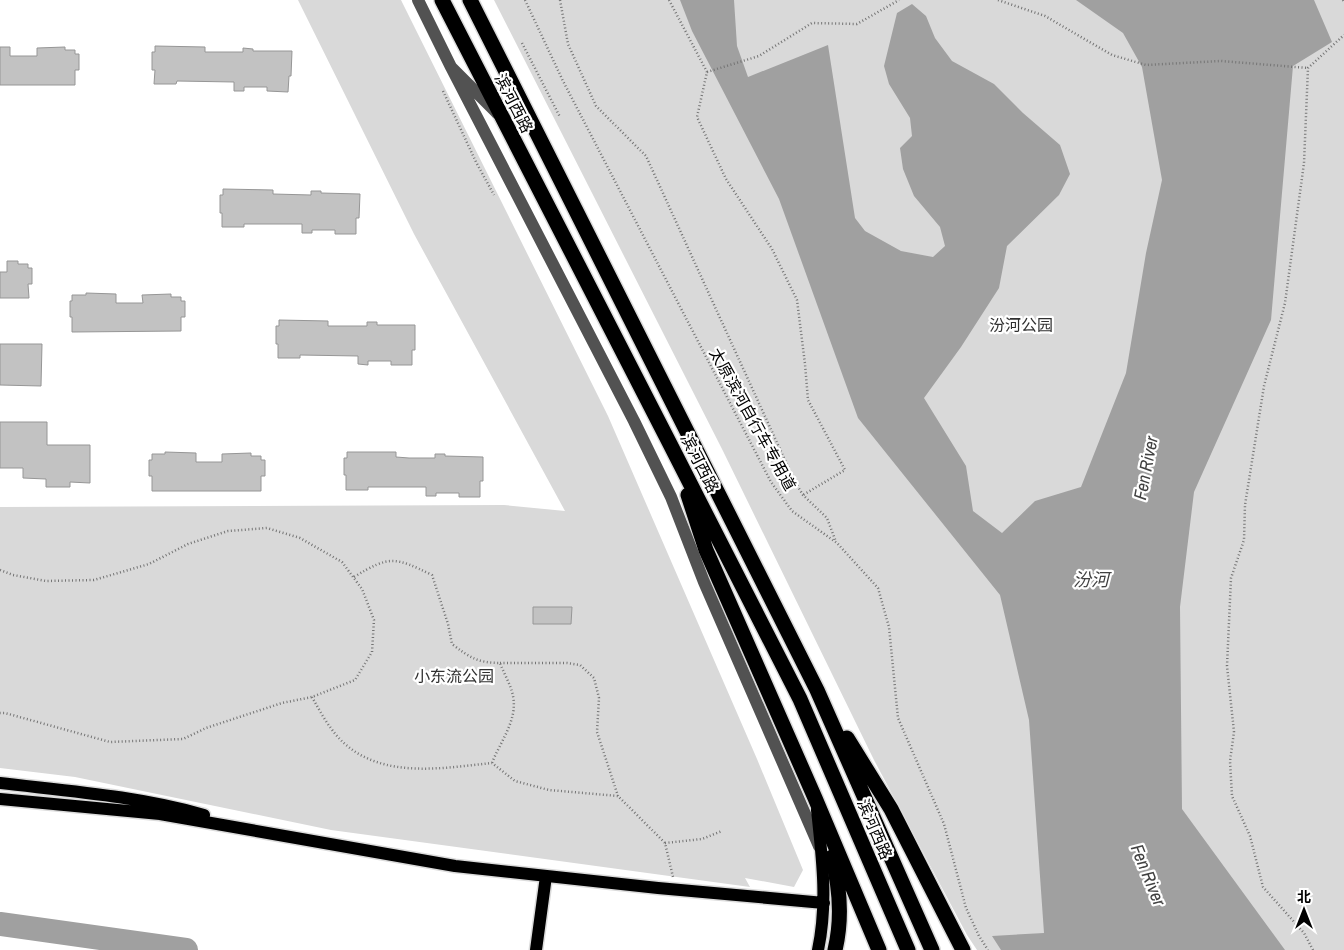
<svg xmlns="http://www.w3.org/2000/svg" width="1344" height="950" font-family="'Archivo Narrow','Noto Sans SC',sans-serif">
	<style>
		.green { fill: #d9d9d9 }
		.water { fill: #a0a0a0 }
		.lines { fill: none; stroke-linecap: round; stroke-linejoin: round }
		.river { stroke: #a0a0a0; stroke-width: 24 }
		.building { fill: #c2c2c2; stroke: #969696 }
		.major-casing { stroke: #dbdbdb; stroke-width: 15 }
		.highway-casing { stroke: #dbdbdb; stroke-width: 18 }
		.path { stroke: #747474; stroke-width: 2.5; stroke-dasharray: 1 2.5; stroke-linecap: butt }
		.minor { stroke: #525252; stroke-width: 12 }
		.major { stroke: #000; stroke-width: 12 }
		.highway { stroke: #000; stroke-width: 15 }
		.labels { text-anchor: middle; stroke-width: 4.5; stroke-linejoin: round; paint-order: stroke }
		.street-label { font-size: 16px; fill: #000; stroke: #fff }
		.park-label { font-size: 16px; fill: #303030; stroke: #fff }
		.water-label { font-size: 18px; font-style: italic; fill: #414141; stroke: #fff }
	</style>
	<rect width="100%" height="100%" fill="#fff"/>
	<path class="green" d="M 298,0 L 401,0 L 608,416 L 757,759 L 803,870 L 794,887 L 745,878 L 750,887 L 331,830 L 75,777 L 0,768 L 0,507 L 504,505 L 565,511 L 414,234 Z
		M 494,0 L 1344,0 L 1344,950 L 977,950 L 967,935 L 874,760 L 723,451 Z"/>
	<path class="water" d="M 680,0 L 734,0 L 737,46 L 748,77 L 828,45 L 855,218 L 865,231 L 901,251 L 933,257 L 945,246 L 940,227 L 914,196 L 903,169 L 900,148 L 912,136 L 910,118 L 889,84 L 884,66 L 897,13 L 912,4 L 926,16 L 935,38 L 952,61 L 994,84 L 1023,113 L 1060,145 L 1070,174 L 1059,195 L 1007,246 L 999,288 L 961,347 L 924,398 L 966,466 L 973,511 L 1002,533 L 1035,501 L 1081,487 L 1126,373 L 1146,253 L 1162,180 L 1142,67 L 1123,33 L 1076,0 L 1314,0 L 1332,42 L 1293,66 L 1271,320 L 1194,492 L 1180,607 L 1182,809 L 1285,950 L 1001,950 L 992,936 L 1044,933 L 1029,720 L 1000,595 L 858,418 L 779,199 L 692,31 Z"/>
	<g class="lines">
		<path class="river" d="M 0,924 L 186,950"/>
	</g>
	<path class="building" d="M 155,46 L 205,47 L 205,52 L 243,52 L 243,48 L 253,49 L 253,51 L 292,51 L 291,76 L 289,76 L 288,92 L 267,91 L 267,87 L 244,87 L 244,91 L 234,91 L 234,82 L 177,81 L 176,84 L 154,84 L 155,70 L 152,70 L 152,52 L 155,52 Z
		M 0,47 L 10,47 L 10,56 L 37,56 L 37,48 L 65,47 L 65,50 L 75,50 L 75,54 L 79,54 L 79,70 L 75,70 L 75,85 L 0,85 Z
		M 223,189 L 273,190 L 273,194 L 311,195 L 311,191 L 321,191 L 321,193 L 360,194 L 359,218 L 356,218 L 356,234 L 335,234 L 335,230 L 312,230 L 312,233 L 302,233 L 302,224 L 244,224 L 244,227 L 222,227 L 222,213 L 220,213 L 220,195 L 223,195 Z
		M 7,261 L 18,261 L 18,264 L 28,264 L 28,268 L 32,268 L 32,284 L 28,284 L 29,298 L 0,298 L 0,272 L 7,272 Z
		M 86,293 L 116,294 L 116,303 L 143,303 L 142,295 L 171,294 L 171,297 L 181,297 L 181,301 L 185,301 L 185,317 L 181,317 L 181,331 L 72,332 L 72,317 L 70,317 L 70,301 L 72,301 L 72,295 L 86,295 Z
		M 279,320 L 328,321 L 328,326 L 367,326 L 367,322 L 377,322 L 377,325 L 415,325 L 415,350 L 412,350 L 412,365 L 391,365 L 391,361 L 368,361 L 368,365 L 358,364 L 358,356 L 300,355 L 300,358 L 278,358 L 278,344 L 276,344 L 276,326 L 279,326 Z
		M 0,344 L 42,344 L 41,386 L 0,385 Z
		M 0,422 L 47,422 L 47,445 L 90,445 L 90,483 L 70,482 L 70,487 L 46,487 L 46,479 L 23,478 L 23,468 L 0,468 Z
		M 165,452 L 196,453 L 196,462 L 222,462 L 222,454 L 251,453 L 251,456 L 261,456 L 261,460 L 265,460 L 265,476 L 261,476 L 261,491 L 152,491 L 152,476 L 149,476 L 149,460 L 152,460 L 152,454 L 165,454 Z
		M 347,452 L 396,452 L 396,457 L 409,458 L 435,458 L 435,454 L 445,454 L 445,456 L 483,457 L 483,481 L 480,481 L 480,497 L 459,497 L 459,493 L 436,493 L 436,496 L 426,496 L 426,487 L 368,487 L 368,490 L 346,490 L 346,475 L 344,475 L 344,458 L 347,458 Z
		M 533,607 L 572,607 L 571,624 L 533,624 Z"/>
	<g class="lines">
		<g class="major-casing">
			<path id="major" d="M 0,783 C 68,791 138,796 204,815
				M 0,799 L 160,814 L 455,866 L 658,888 L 824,903
				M 817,810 C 822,857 828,903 818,950
				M 536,950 L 546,876"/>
		</g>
		<g class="highway-casing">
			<path id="highway" d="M 442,0 L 669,442 L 800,699 L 908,950
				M 470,0 L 817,690 L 932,950
				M 688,495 L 706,550 L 815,798 L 879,950
				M 847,738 L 891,809 L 963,950
				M 832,857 C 840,887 842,920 835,950"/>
		</g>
		<path class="path" d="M 525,0 L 563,81 L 771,482 L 792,511 L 837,543 L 878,588 L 889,627 L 898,718 L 944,824 L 966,908 L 979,936 L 988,950
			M 560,0 L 568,44 L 596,106 L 646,156 L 795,482 L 803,495 L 827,518 L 836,542
			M 669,0 L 707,72 L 697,117 L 726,179 L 772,249 L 797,300 L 805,364 L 808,400 L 845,470 L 803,495
			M 998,0 L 1045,16 L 1112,55 L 1146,65 L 1221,61 L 1308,68
			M 1343,0 L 1344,2
			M 522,43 L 560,117
			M 707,72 L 759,56 L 812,23 L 857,24 L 899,0
			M 443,91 L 476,162 L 494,195
			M 0,570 L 13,575 L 46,581 L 94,580 L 149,564 L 188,544 L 228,531 L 267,528 L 300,538 L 342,562 L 362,589 L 374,620 L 372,652 L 355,680 L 312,697 L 282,703 L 206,728 L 183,739 L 110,742 L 5,713 L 0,713
			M 354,577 C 390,555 395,557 432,575 L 448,624 L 452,644 C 469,657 478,663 500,663 C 504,674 511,685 513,696 C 518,720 500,742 492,763
			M 500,663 L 567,663 L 580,665 L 594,678 L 599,698 L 597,732 L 618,796
			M 312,697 C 321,713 331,732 345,744 C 385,779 443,768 492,763 L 515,781 L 549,790 L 618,796 L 665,843 L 673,877
			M 665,843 L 702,839 L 722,831
			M 1313,950 L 1304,933 L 1263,887 L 1250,836 L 1232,796 L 1230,761 L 1234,732 L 1227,666 L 1231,578 L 1244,540 L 1245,505 L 1264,386 L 1285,303 L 1304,163 L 1308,68 L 1344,35"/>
		<path class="minor" d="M 418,0 L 451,67 L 497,113
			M 451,67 L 634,421 L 671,497 L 704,582 L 819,846"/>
		<use href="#major" class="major"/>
		<use href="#highway" class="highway"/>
	</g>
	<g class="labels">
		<g class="street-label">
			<text transform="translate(514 103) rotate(63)" y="6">滨河西路</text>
			<text transform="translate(753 419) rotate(61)" y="6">太原滨河自行车专用道</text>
			<text transform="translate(700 463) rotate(63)" y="6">滨河西路</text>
			<text transform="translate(875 829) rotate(67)" y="6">滨河西路</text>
		</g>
		<g class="park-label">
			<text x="1021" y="331">汾河公园</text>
			<text x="454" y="682">小东流公园</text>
		</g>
		<g class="water-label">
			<text transform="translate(1146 468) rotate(-79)" y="6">Fen River</text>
			<text x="1091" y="586">汾河</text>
			<text transform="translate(1148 875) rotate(68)" y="6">Fen River</text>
		</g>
	</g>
	<g transform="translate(1304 910)" stroke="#ffffff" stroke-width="4" paint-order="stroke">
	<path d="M0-4L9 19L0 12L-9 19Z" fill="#000000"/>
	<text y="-8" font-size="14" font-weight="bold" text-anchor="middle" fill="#000000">北</text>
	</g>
</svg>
